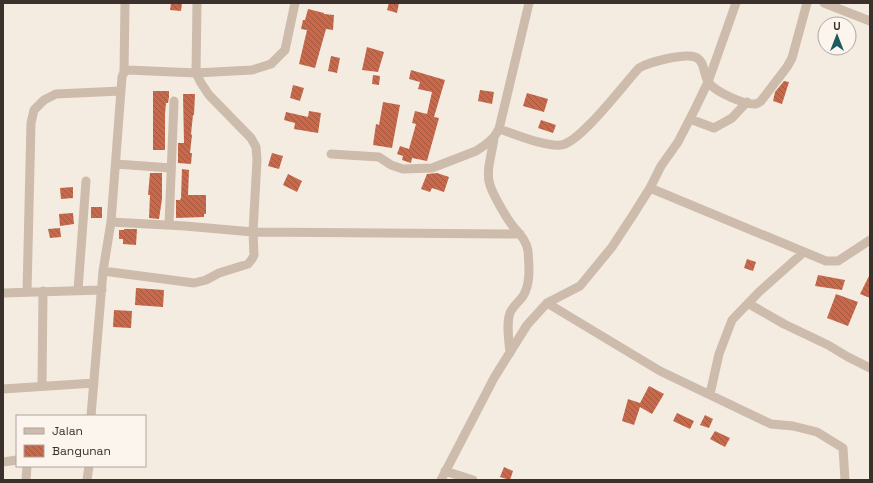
<svg xmlns="http://www.w3.org/2000/svg" width="873" height="483" font-family="'Space Grotesk',sans-serif">
	<style>
		.building { fill: url(#building-back-hatch) }
		.lines { fill: none; stroke-linecap: round; stroke-linejoin: round }
		.minor { stroke: #cdbbac; stroke-width: 9 }
	</style>
	<defs>
		<pattern id="building-back-hatch" width="6" height="6" patternUnits="userSpaceOnUse"><rect width="6" height="6" fill="#c8694b"/><path d="M-1 5l2 2M0 0l6 6M5-1l2 2" fill="none" stroke="#a4573f"/></pattern>
	</defs>
	<rect width="100%" height="100%" fill="#f4ebe1"/>
	<path class="building" d="M 171,3 L 182,3 L 181,11 L 170,10 Z
		M 389,3 L 399,3 L 397,13 L 387,10 Z
		M 308,9 L 324,13 L 324,14 L 334,15 L 333,30 L 326,29 L 315,68 L 299,64 L 307,30 L 301,29 L 303,20 L 305,20 Z
		M 367,47 L 384,52 L 378,72 L 362,70 Z
		M 331,56 L 340,58 L 337,73 L 328,71 Z
		M 411,70 L 445,80 L 434,117 L 439,118 L 427,161 L 412,158 L 411,163 L 402,160 L 403,156 L 397,154 L 400,146 L 409,149 L 416,124 L 412,123 L 415,111 L 427,114 L 432,92 L 418,89 L 420,82 L 409,79 Z
		M 373,75 L 380,76 L 379,85 L 372,84 Z
		M 784,81 L 789,82 L 782,104 L 773,101 L 775,92 Z
		M 293,85 L 304,88 L 300,101 L 290,98 Z
		M 480,90 L 494,92 L 492,104 L 478,101 Z
		M 153,91 L 169,91 L 169,97 L 168,103 L 166,103 L 165,114 L 165,150 L 153,150 Z
		M 527,93 L 548,99 L 544,112 L 523,106 Z
		M 183,94 L 195,94 L 194,115 L 193,115 L 191,134 L 192,135 L 190,153 L 192,153 L 191,164 L 178,163 L 178,143 L 184,143 Z
		M 383,102 L 400,105 L 392,148 L 373,145 L 376,124 L 379,125 Z
		M 309,111 L 321,113 L 318,133 L 294,129 L 295,123 L 284,120 L 286,112 L 308,117 Z
		M 541,120 L 556,125 L 553,133 L 538,128 Z
		M 272,153 L 283,156 L 279,169 L 268,166 Z
		M 182,169 L 189,170 L 188,195 L 206,195 L 206,214 L 204,214 L 204,217 L 176,218 L 176,200 L 180,200 L 181,198 Z
		M 150,173 L 162,173 L 162,199 L 159,219 L 149,218 L 150,195 L 148,195 Z
		M 437,173 L 449,177 L 444,192 L 432,188 L 430,192 L 421,189 L 427,174 Z
		M 288,174 L 302,181 L 297,192 L 283,185 Z
		M 73,187 L 73,198 L 61,199 L 60,188 Z
		M 91,207 L 102,207 L 102,218 L 91,218 Z
		M 73,213 L 74,224 L 60,226 L 59,214 Z
		M 60,228 L 61,237 L 50,238 L 48,229 Z
		M 124,229 L 137,229 L 136,245 L 123,244 L 123,239 L 119,239 L 119,230 L 124,230 Z
		M 747,259 L 756,262 L 753,271 L 744,268 Z
		M 870,274 L 870,298 L 860,294 Z
		M 818,275 L 845,280 L 842,290 L 815,286 Z
		M 136,288 L 164,290 L 163,307 L 135,305 Z
		M 836,294 L 858,302 L 848,326 L 827,318 Z
		M 114,310 L 132,311 L 131,328 L 113,327 Z
		M 649,386 L 664,394 L 652,414 L 640,407 L 634,425 L 622,421 L 628,399 L 640,403 Z
		M 677,413 L 694,421 L 690,429 L 673,421 Z
		M 705,415 L 713,419 L 709,428 L 700,425 Z
		M 715,431 L 730,438 L 725,447 L 710,439 Z
		M 504,467 L 513,471 L 510,480 L 500,477 Z"/>
	<g class="lines">
		<path class="minor" d="M 824,3 L 870,21
			M 124,72 L 128,70 L 196,73 L 252,70 L 271,64 L 285,50 L 295,3
			M 690,119 L 714,128 L 732,118 L 747,102
			M 499,129 C 515,134 545,147 561,145 C 580,143 624,84 639,68 C 649,62 684,53 695,57 C 706,61 703,76 709,83 C 716,92 744,105 756,104 C 756,104 760,102 761,101 L 787,67 L 792,58 L 807,3
			M 494,137 C 493,152 485,170 490,185 C 493,195 506,217 512,225 C 519,234 526,239 528,251 C 529,264 531,284 523,296 C 519,302 513,306 510,313 C 506,324 509,341 510,353
			M 331,154 L 379,157 L 391,165 L 403,169 L 432,168 L 476,151 L 485,145 L 494,137 L 499,129 L 529,3
			M 116,164 L 171,168
			M 650,188 L 826,261 L 838,261 L 870,240
			M 111,222 L 185,226 L 253,232 L 520,234
			M 169,225 L 174,101
			M 103,271 L 194,283 L 206,280 L 219,273 L 248,264 L 252,259 L 254,255 L 253,232 L 257,160 L 256,147 L 251,138 L 209,95 L 201,83 L 196,73 L 197,3
			M 78,290 L 86,181
			M 27,292 L 31,123 L 34,110 L 44,100 L 56,94 L 121,91
			M 3,293 L 102,290
			M 750,302 L 751,305 L 784,324 L 828,345 L 848,357 L 870,368
			M 547,303 L 660,371 L 771,424 L 793,426 L 817,432 L 843,448 L 845,480
			M 42,386 L 43,291
			M 3,389 L 94,383
			M 710,394 L 719,354 L 732,320 L 759,292 L 804,252
			M 91,416 L 103,271 L 111,222 L 122,77 L 124,72 L 125,3
			M 3,462 L 17,460
			M 445,471 L 473,480
			M 26,480 L 27,466
			M 87,480 L 89,466
			M 441,480 L 494,378 L 527,325 L 547,303 L 580,286 L 612,247 L 633,215 L 650,188 L 661,166 L 678,142 L 695,109 L 708,82 L 736,3"/>
	</g>
	<rect width="873" height="483" fill="none" stroke="#3b302b" stroke-width="8"/>
	<rect x="16" y="415" width="130" height="52" fill="#fbf5ee" stroke="#aea6a0"/>
	<rect x="24" y="428" width="20" height="6" fill="#cdbbac" stroke="#aea6a0"/>
	<text x="52" y="435" font-size="12" fill="#3b302b">Jalan</text>
	<rect x="24" y="445" width="20" height="12" fill="url(#building-back-hatch)" stroke="#aea6a0"/>
	<text x="52" y="455" font-size="12" fill="#3b302b">Bangunan</text>
	<g transform="translate(837 36)"><circle r="19" fill="#fbf5ee" stroke="#aea6a0"/>
	<path d="M0-3L7 15L0 10L-7 15Z" fill="#1f5a5e"/>
	<text y="-6" font-size="11" font-weight="bold" text-anchor="middle" fill="#3b302b">U</text>
	</g>
</svg>
